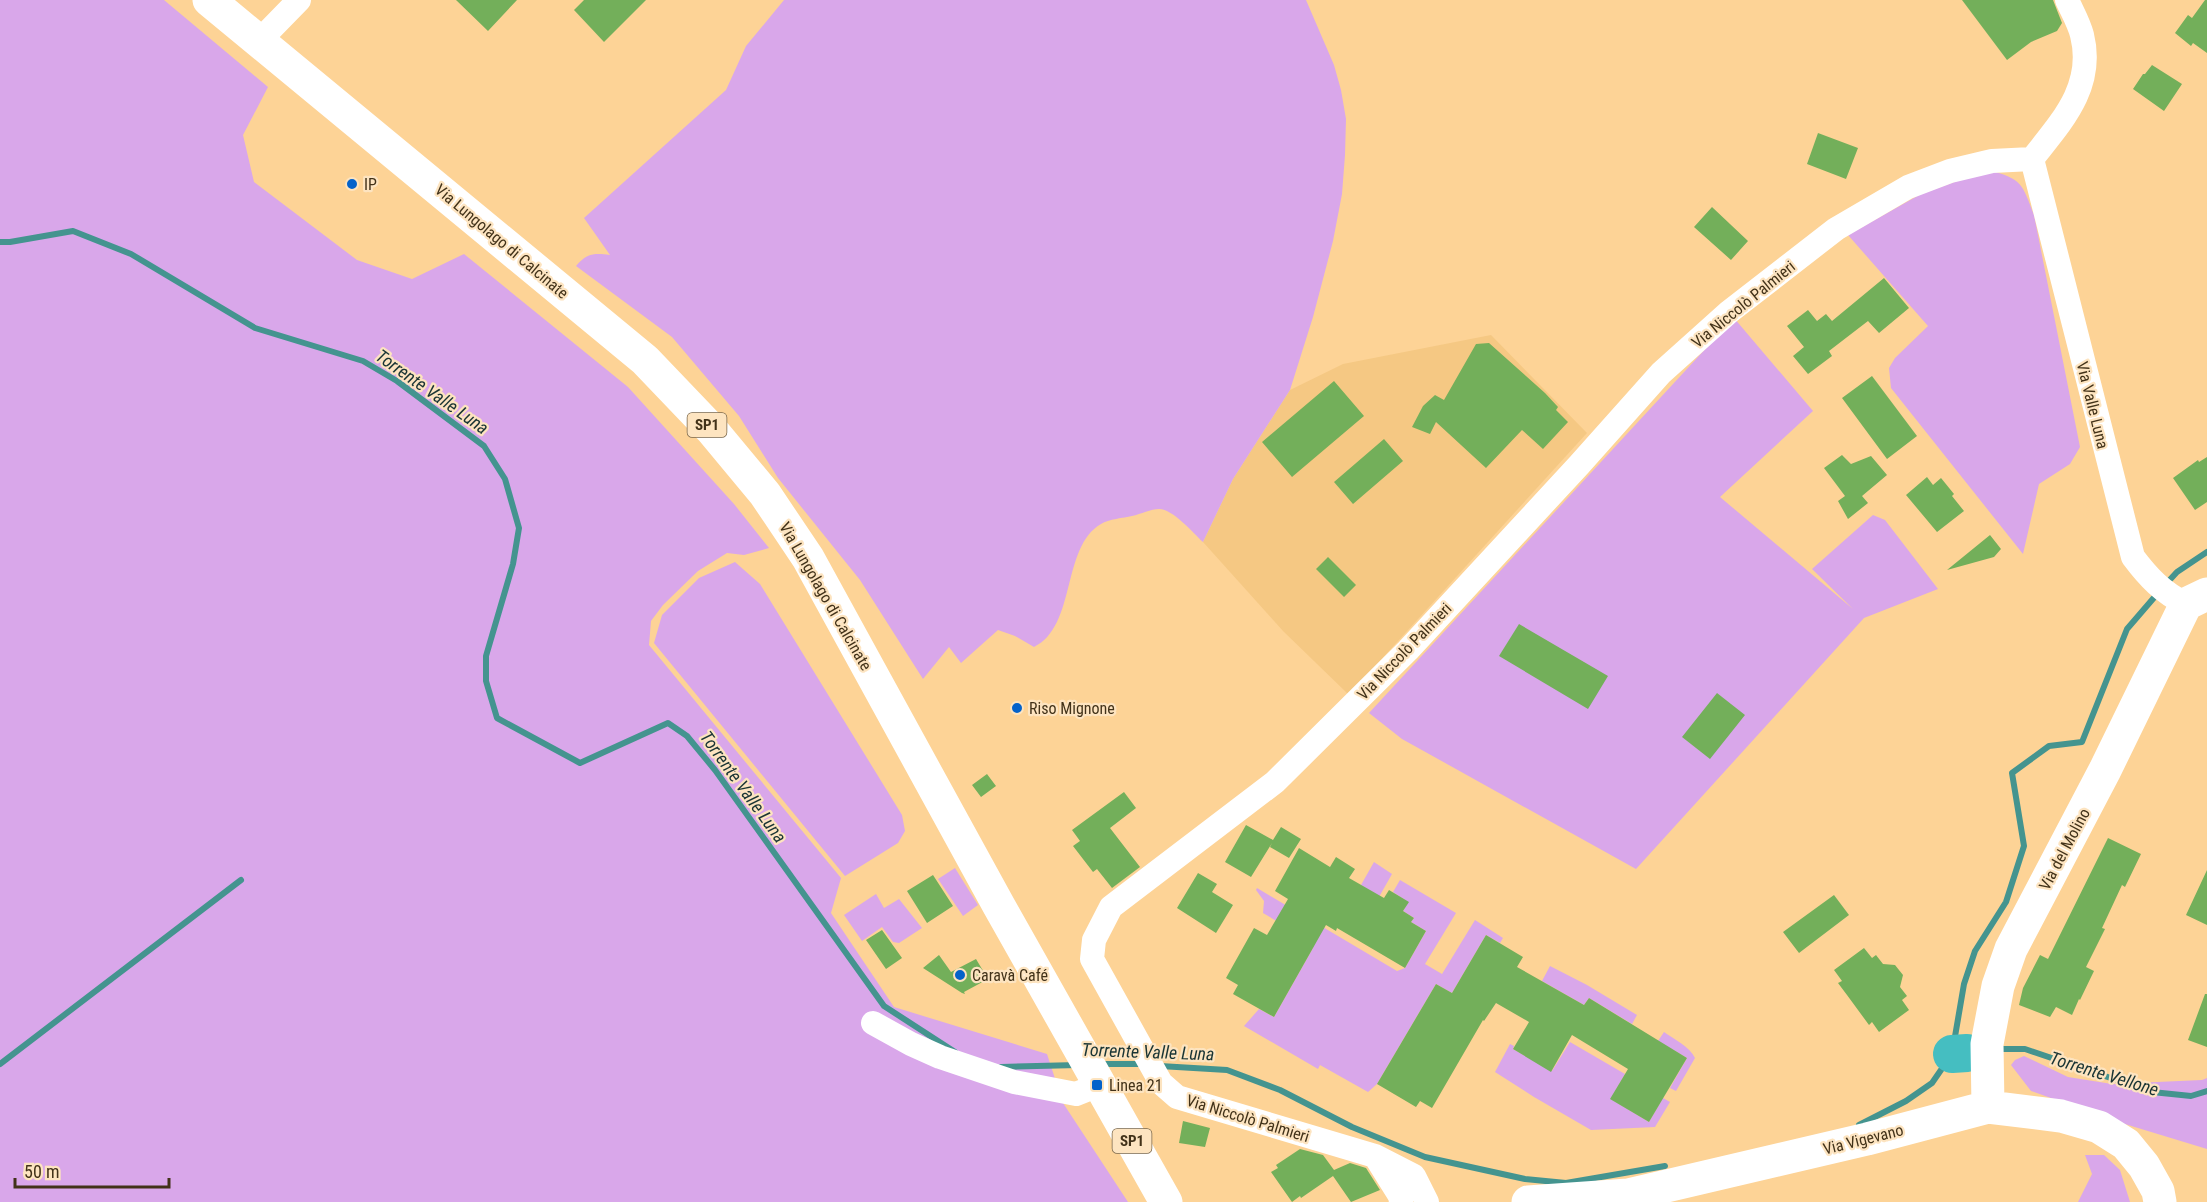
<svg xmlns="http://www.w3.org/2000/svg" width="2207" height="1202" font-family="'Roboto Condensed',sans-serif">
	<style>
		.built { fill: #f5c883 }
		.green { fill: #d9a7ea }
		.lines { fill: none; stroke-linecap: round; stroke-linejoin: round }
		.stream { stroke: #44948f; stroke-width: 6 }
		.river { stroke: #45bec1; stroke-width: 38 }
		.building { fill: #73af5a }
		.street { stroke: #fff; stroke-width: 24 }
		.secondary { stroke: #fff; stroke-width: 33 }
		.primary { stroke: #fff; stroke-width: 33 }
		.poi-dot { fill: #0462ca; stroke: #fde4c0; stroke-width: 2 }
		.labels { text-anchor: middle; stroke-width: 4.5; stroke-linejoin: round; paint-order: stroke }
		.shield { fill: #fde4c0; stroke: #7a674b; stroke-width: 1.5 }
		.shield-label { font-size: 15px; font-weight: bold; fill: #423219 }
		.poi-label { font-size: 16px; fill: #423219; stroke: #fde4c0; text-anchor: start }
		.street-label { font-size: 16px; fill: #423219; stroke: #fde4c0 }
		.water-label { font-size: 18px; font-style: italic; fill: #193434; stroke: #fde4c0 }
	</style>
	<rect width="100%" height="100%" fill="#fdd396"/>
	<path class="built" d="M 1491,335 L 1587,433 L 1349,695 L 1283,631 L 1203,542 L 1233,479 L 1290,390 L 1343,364 Z"/>
	<path class="green" d="M 0,0 L 164,0 L 268,87 L 243,135 L 254,182 L 357,260 L 412,279 L 464,254 L 628,387 L 734,504 L 769,548 L 744,555 L 727,553 L 698,571 L 663,605 L 651,621 L 649,645 L 841,878 L 831,913 L 894,1007 L 1047,1054 L 1063,1103 L 1128,1202 L 0,1202 Z
		M 784,0 L 1306,0 L 1334,65 L 1341,90 L 1346,119 L 1345,155 L 1342,194 L 1333,241 L 1313,317 L 1290,390 L 1233,479 L 1203,542 C 1193,533 1173,509 1159,509 C 1151,509 1141,514 1132,516 C 1123,518 1109,519 1101,524 C 1061,547 1077,626 1034,647 L 1015,636 L 998,630 L 961,663 L 949,647 L 923,679 L 860,580 L 778,478 L 739,416 L 672,337 L 576,266 C 587,253 594,253 610,255 L 584,218 L 726,90 L 746,46 Z
		M 1988,170 C 2023,179 2022,184 2034,215 L 2080,447 L 2070,464 L 2039,484 L 2023,554 L 1891,388 L 1889,368 L 1895,358 L 1928,326 L 1848,235 L 1921,194 Z
		M 1734,318 L 1813,411 L 1720,497 L 1853,609 L 1812,569 L 1873,515 L 1885,520 L 1938,589 L 1864,618 L 1636,869 L 1402,739 L 1369,713 Z
		M 735,562 L 760,584 L 902,815 L 905,831 L 898,843 L 845,876 L 654,643 L 662,615 L 699,578 Z
		M 1374,862 L 1392,874 L 1379,897 L 1361,885 Z
		M 955,868 L 978,905 L 963,916 L 938,879 Z
		M 1400,880 L 1456,913 L 1425,964 L 1442,974 L 1475,920 L 1503,938 L 1500,943 L 1486,935 L 1452,993 L 1436,984 L 1377,1084 L 1368,1092 L 1320,1065 L 1318,1069 L 1244,1026 L 1259,1009 L 1274,1017 L 1313,948 L 1312,942 L 1263,913 L 1264,901 L 1256,890 L 1257,888 L 1397,971 L 1405,968 L 1426,931 L 1411,922 L 1414,918 L 1403,911 L 1408,902 L 1393,892 Z
		M 876,894 L 884,908 L 899,899 L 922,928 L 899,943 L 893,942 L 882,927 L 862,941 L 844,915 Z
		M 1550,966 L 1587,985 L 1637,1015 L 1632,1024 L 1589,998 L 1584,1005 L 1542,981 Z
		M 1664,1032 C 1674,1039 1690,1047 1695,1058 L 1676,1091 L 1670,1088 L 1687,1058 L 1658,1041 Z
		M 1570,1042 L 1625,1074 L 1611,1099 L 1649,1122 L 1663,1098 L 1670,1102 L 1655,1127 L 1591,1130 L 1534,1097 L 1495,1072 L 1510,1044 L 1514,1046 L 1513,1049 L 1552,1071 Z
		M 2024,1056 L 2068,1077 L 2112,1084 L 2202,1080 L 2207,1078 L 2207,1149 L 2115,1121 L 2031,1091 L 2011,1065 L 2015,1060 Z
		M 2085,1155 L 2104,1155 L 2120,1170 L 2130,1202 L 2078,1202 L 2092,1174 Z"/>
	<g class="lines">
		<path class="stream" d="M 0,242 L 10,242 L 73,231 L 131,254 L 255,328 L 363,361 L 397,381 L 484,446 L 505,479 L 519,528 L 513,564 L 486,656 L 486,681 L 497,718 L 580,763 L 668,723 L 687,736 L 715,770 L 884,1006 L 955,1052
			M 2165,585 L 2177,572 L 2207,552
			M 2002,1049 L 2025,1049 L 2152,1092 L 2191,1096 L 2207,1091
			M 0,1064 L 241,880
			M 1100,1064 L 1144,1064
			M 1160,1066 L 1227,1070 L 1280,1090 L 1352,1127 L 1425,1157 L 1525,1179 L 1566,1183 L 1665,1166
			M 1001,1067 L 1078,1065
			M 1859,1125 L 1906,1101 L 1932,1083 L 1952,1054 L 1964,984 L 1975,951 L 2006,902 L 2024,846 L 2012,773 L 2049,746 L 2082,742 L 2127,629 L 2158,593"/>
		<path class="river" d="M 1952,1054 L 1967,1053"/>
	</g>
	<path class="building" d="M 456,0 L 517,0 L 488,31 Z
		M 584,0 L 646,0 L 604,42 L 574,10 Z
		M 1962,0 L 2053,0 L 2062,23 L 2057,31 L 2031,42 L 2007,60 Z
		M 2205,0 L 2207,0 L 2207,53 L 2193,43 L 2191,46 L 2175,33 L 2188,15 L 2192,18 Z
		M 2152,65 L 2182,84 L 2164,111 L 2133,89 L 2143,74 L 2145,74 Z
		M 1818,133 L 1858,148 L 1846,179 L 1807,164 Z
		M 1712,207 L 1748,241 L 1731,260 L 1694,227 Z
		M 1884,278 L 1909,308 L 1879,333 L 1868,321 L 1829,351 L 1832,356 L 1808,374 L 1793,356 L 1804,347 L 1787,326 L 1808,310 L 1817,321 L 1826,314 L 1832,321 Z
		M 1489,343 L 1545,393 L 1558,407 L 1556,410 L 1568,422 L 1543,449 L 1522,430 L 1486,468 L 1436,422 L 1430,434 L 1412,427 L 1423,406 L 1435,395 L 1444,400 L 1476,344 Z
		M 1872,376 L 1917,436 L 1887,459 L 1842,398 Z
		M 1334,381 L 1364,416 L 1292,477 L 1262,442 Z
		M 1384,439 L 1403,461 L 1353,504 L 1334,482 Z
		M 1842,455 L 1851,464 L 1871,456 L 1887,475 L 1862,496 L 1868,503 L 1848,519 L 1838,501 L 1845,496 L 1824,468 Z
		M 2207,457 L 2207,502 L 2195,510 L 2173,478 L 2198,460 L 2199,462 Z
		M 1927,477 L 1933,485 L 1941,478 L 1954,494 L 1952,496 L 1964,511 L 1937,532 L 1906,495 Z
		M 1990,535 L 2001,549 L 1994,557 L 1947,570 Z
		M 1328,557 L 1356,585 L 1344,597 L 1316,569 Z
		M 1519,624 L 1608,676 L 1588,709 L 1499,656 Z
		M 1717,693 L 1745,715 L 1710,759 L 1682,737 Z
		M 987,774 L 996,786 L 981,797 L 972,785 Z
		M 1124,792 L 1136,808 L 1110,828 L 1140,867 L 1112,888 L 1097,869 L 1093,872 L 1073,846 L 1080,841 L 1072,830 Z
		M 1246,825 L 1273,840 L 1281,827 L 1301,839 L 1289,858 L 1270,847 L 1272,843 L 1251,877 L 1225,862 Z
		M 2108,838 L 2141,854 L 2125,887 L 2122,885 L 2102,928 L 2105,929 L 2086,967 L 2094,971 L 2080,1000 L 2079,999 L 2072,1015 L 2056,1007 L 2050,1017 L 2019,1005 L 2023,988 L 2040,955 L 2048,959 Z
		M 1299,848 L 1330,867 L 1336,857 L 1355,869 L 1349,878 L 1384,898 L 1389,890 L 1409,902 L 1403,911 L 1414,918 L 1411,922 L 1426,931 L 1405,968 L 1337,928 L 1336,931 L 1326,925 L 1274,1017 L 1233,994 L 1238,985 L 1226,978 L 1254,928 L 1267,935 L 1288,899 L 1275,891 Z
		M 2207,870 L 2207,925 L 2186,915 Z
		M 1198,873 L 1217,884 L 1212,892 L 1233,905 L 1216,933 L 1177,908 Z
		M 933,875 L 953,906 L 927,923 L 907,891 Z
		M 1834,895 L 1849,915 L 1799,953 L 1783,932 Z
		M 882,930 L 902,958 L 886,969 L 866,940 Z
		M 1486,935 L 1523,957 L 1517,967 L 1584,1005 L 1589,998 L 1687,1058 L 1649,1122 L 1610,1099 L 1628,1069 L 1572,1035 L 1551,1072 L 1513,1049 L 1529,1022 L 1496,1003 L 1484,1021 L 1483,1020 L 1432,1108 L 1420,1101 L 1416,1107 L 1377,1084 L 1436,984 L 1452,993 Z
		M 1864,948 L 1872,958 L 1876,955 L 1883,964 L 1895,965 L 1903,975 L 1900,987 L 1907,996 L 1902,1000 L 1909,1010 L 1879,1032 L 1872,1022 L 1869,1025 L 1847,995 L 1838,983 L 1842,981 L 1834,970 Z
		M 939,955 L 951,972 L 976,959 L 988,979 L 964,992 L 965,994 L 962,993 L 923,968 Z
		M 2205,994 L 2207,994 L 2207,1047 L 2188,1040 Z
		M 1183,1121 L 1210,1128 L 1205,1147 L 1179,1143 Z
		M 1300,1149 L 1323,1155 L 1334,1170 L 1350,1163 L 1366,1168 L 1380,1190 L 1351,1202 L 1333,1176 L 1301,1198 L 1300,1196 L 1292,1202 L 1271,1172 L 1278,1168 L 1276,1165 Z"/>
	<g class="lines">
		<path class="street" d="M 259,41 L 299,0
			M 2032,159 L 2133,557 C 2148,577 2163,593 2186,604
			M 2032,159 C 2061,122 2095,87 2082,35 C 2079,23 2072,11 2067,0
			M 873,1023 L 911,1044 L 940,1057 L 1014,1082 L 1076,1094 L 1101,1084
			M 1375,1156 L 1400,1196 L 1401,1202
			M 1427,1202 L 1414,1176 L 1375,1156 L 1177,1097 L 1161,1083 L 1092,959 L 1094,940 L 1111,907 L 1275,782 L 1408,650 L 1579,465 L 1661,373 L 1729,312 L 1836,229 L 1908,187 L 1950,171 L 1992,161 L 2032,159"/>
		<path class="secondary" d="M 1988,1107 L 1987,1044 L 1998,986 L 2011,949 L 2105,770 L 2186,604 L 2207,594
			M 1528,1202 L 1628,1195 L 1867,1139 L 1988,1107 L 2061,1116 L 2099,1127 L 2126,1144 L 2144,1166 L 2158,1191 L 2160,1202"/>
		<path class="primary" d="M 209,0 L 645,360 L 711,429 L 765,494 L 808,558 L 999,906 L 1166,1202"/>
	</g>
	<g class="poi-dot">
		<circle cx="352" cy="184" r="6"/>
		<circle cx="1017" cy="708" r="6"/>
		<circle cx="960" cy="975" r="6"/>
		<rect x="1091" y="1079" width="12" height="12" rx="3"/>
	</g>
	<g class="labels">
		<g class="shield">
			<rect x="687.5" y="413" width="39" height="24" rx="4.5"/>
			<rect x="1112.5" y="1129" width="39" height="24" rx="4.5"/>
		</g>
		<g class="shield-label">
			<text x="707" y="430">SP1</text>
			<text x="1132" y="1146">SP1</text>
		</g>
		<g class="poi-label">
			<text x="364" y="190">IP</text>
			<text x="1029" y="714">Riso Mignone</text>
			<text x="972" y="981">Caravà Café</text>
			<text x="1109" y="1091">Linea 21</text>
		</g>
		<g class="street-label">
			<text transform="translate(502 241) rotate(40)" y="6">Via Lungolago di Calcinate</text>
			<text transform="translate(1743 304) rotate(-39)" y="6">Via Niccolò Palmieri</text>
			<text transform="translate(2093 405) rotate(76)" y="6">Via Valle Luna</text>
			<text transform="translate(826 596) rotate(60)" y="6">Via Lungolago di Calcinate</text>
			<text transform="translate(1404 651) rotate(-46)" y="6">Via Niccolò Palmieri</text>
			<text transform="translate(2064 849) rotate(-62)" y="6">Via del Molino</text>
			<text transform="translate(1248 1118) rotate(17)" y="6">Via Niccolò Palmieri</text>
			<text transform="translate(1863 1139) rotate(-14)" y="6">Via Vigevano</text>
		</g>
		<g class="water-label">
			<text transform="translate(432 392) rotate(35)" y="6">Torrente Valle Luna</text>
			<text transform="translate(743 787) rotate(54)" y="6">Torrente Valle Luna</text>
			<text transform="translate(1148 1052) rotate(2)" y="6">Torrente Valle Luna</text>
			<text transform="translate(2104 1074) rotate(17)" y="6">Torrente Vellone</text>
		</g>
	</g>
	<path d="M15 1178v9h154v-9" fill="none" stroke="#423219" stroke-width="3"/>
	<text x="24" y="1178" font-size="18" fill="#423219" stroke="#fde4c0" stroke-width="4.5" paint-order="stroke">50 m</text>
</svg>
